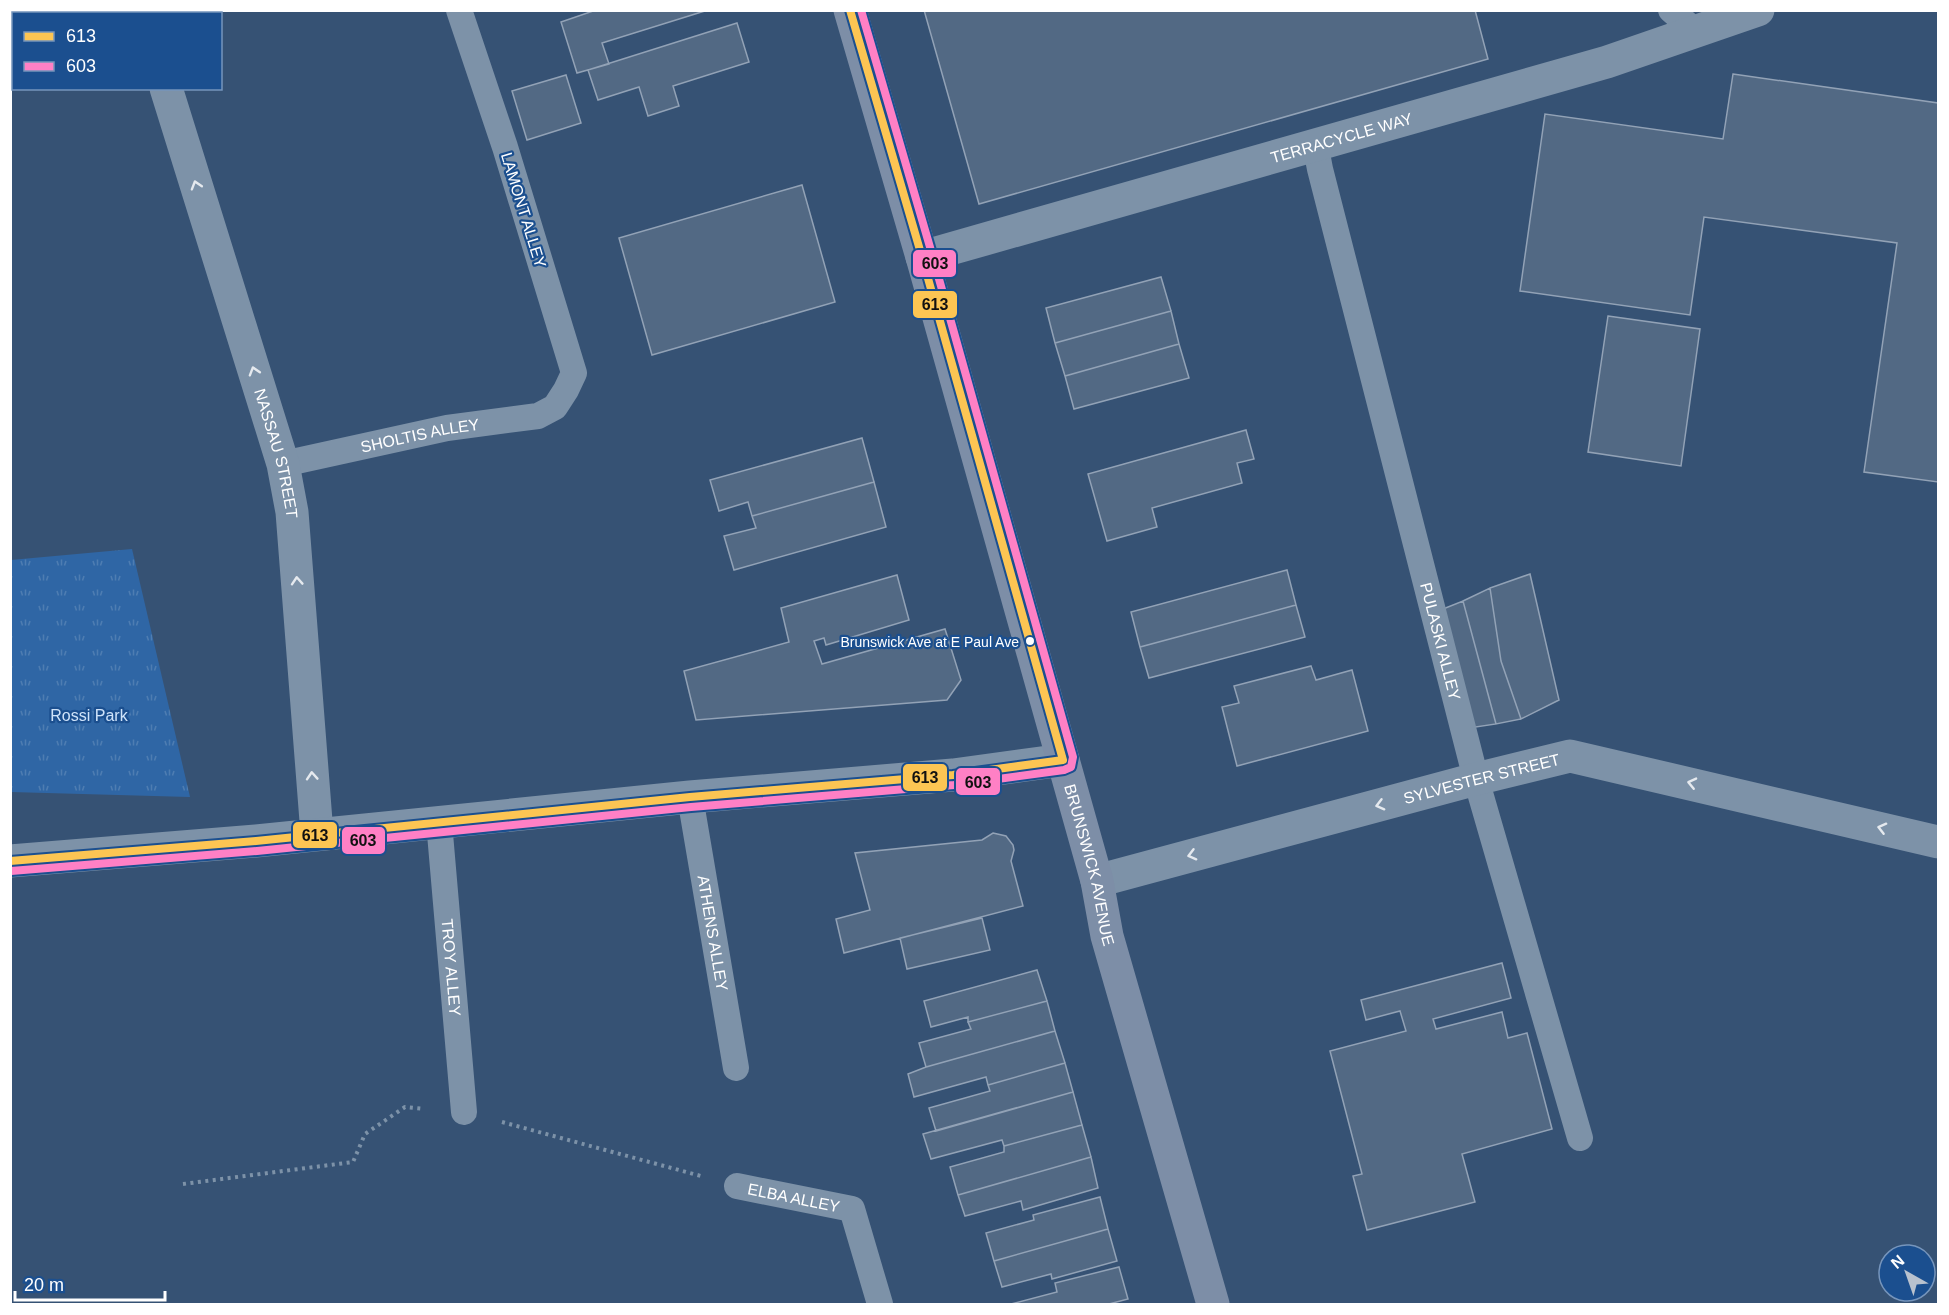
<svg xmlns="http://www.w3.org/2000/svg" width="1949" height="1315" font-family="Helvetica,sans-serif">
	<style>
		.park { fill: url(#park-tufts) }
		.building { fill: #526984; stroke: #92a2b6; stroke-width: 1.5 }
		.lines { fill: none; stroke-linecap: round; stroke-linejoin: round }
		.path { stroke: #7d92a8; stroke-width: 4; stroke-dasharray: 3 4.5; stroke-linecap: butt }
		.service { stroke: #7d92a8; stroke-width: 26 }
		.minor { stroke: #7d92a8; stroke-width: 33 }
		.primary { stroke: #7d8ea7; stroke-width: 33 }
		.bus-1-casing { stroke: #1b4f8f; stroke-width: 12 }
		.bus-2-casing { stroke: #1b4f8f; stroke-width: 12 }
		.bus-1 { stroke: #fcc553; stroke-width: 8 }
		.bus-2 { stroke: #ff80c5; stroke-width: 8 }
		.oneway { stroke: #e5e9ee }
		.bus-dot { fill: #fff; stroke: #1b4f8f; stroke-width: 2 }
		.labels { text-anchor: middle; stroke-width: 4.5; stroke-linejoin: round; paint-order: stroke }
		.bus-label { font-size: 14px; fill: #fff; stroke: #1b4f8f; text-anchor: end }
		.street-label { font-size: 16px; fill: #fff; stroke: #1b4f8f }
		.park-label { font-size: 16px; fill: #cfe3fa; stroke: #1b4f8f }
		.line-badge { stroke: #1b4f8f; stroke-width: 2 }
		.pale-badge-label { font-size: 16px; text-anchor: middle; font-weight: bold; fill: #111 }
	</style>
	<defs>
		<pattern id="park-tufts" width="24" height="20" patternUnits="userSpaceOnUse" patternTransform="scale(1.5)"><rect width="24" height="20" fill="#2f66a5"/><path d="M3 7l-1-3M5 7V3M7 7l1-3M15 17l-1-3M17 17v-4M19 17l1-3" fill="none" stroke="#4e7db2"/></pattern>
	</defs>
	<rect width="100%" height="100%" fill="#365274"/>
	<path class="park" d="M 132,549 L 190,797 L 11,792 L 11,560 Z"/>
	<path class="building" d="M 596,10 L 708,10 L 602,43 L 609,64 L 577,73 L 561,22 Z
		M 924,10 L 1475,10 L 1488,59 L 979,204 Z
		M 737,23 L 749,62 L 673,86 L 679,106 L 648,116 L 639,87 L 598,100 L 588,70 Z
		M 1733,74 L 1938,103 L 1938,482 L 1864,472 L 1897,243 L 1704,217 L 1690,315 L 1520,291 L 1545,114 L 1723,139 Z
		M 566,75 L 581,123 L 527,140 L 512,91 Z
		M 802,185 L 835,302 L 652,355 L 619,238 Z
		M 1161,277 L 1171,311 L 1055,343 L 1046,308 Z
		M 1171,311 L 1179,344 L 1065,376 L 1055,343 Z
		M 1608,316 L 1700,329 L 1681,466 L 1588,452 Z
		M 1179,344 L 1189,378 L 1074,409 L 1065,376 Z
		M 1246,430 L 1254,459 L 1237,463 L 1242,483 L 1152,508 L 1157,527 L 1107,541 L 1088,474 Z
		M 862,438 L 874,482 L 752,516 L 748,502 L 719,511 L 710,480 Z
		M 874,482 L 886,527 L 734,570 L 724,536 L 756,528 L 752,516 Z
		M 1287,570 L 1296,605 L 1140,647 L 1131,612 Z
		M 1530,574 L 1559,700 L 1521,719 L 1501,661 L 1490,588 Z
		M 897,575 L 909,620 L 826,645 L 824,638 L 814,641 L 822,664 L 945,629 L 961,680 L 947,700 L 696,720 L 684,671 L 789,642 L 781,608 Z
		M 1490,588 L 1501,661 L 1521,719 L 1496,724 L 1463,601 Z
		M 1463,601 L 1496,724 L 1469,728 L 1438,611 Z
		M 1296,605 L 1305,637 L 1149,678 L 1140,647 Z
		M 1311,666 L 1316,680 L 1352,670 L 1368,731 L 1237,766 L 1222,707 L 1239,703 L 1234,686 Z
		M 993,833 L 1006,836 L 1013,845 L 1014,850 L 1011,861 L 1023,906 L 844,953 L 836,919 L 870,910 L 855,853 L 982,840 Z
		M 982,918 L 990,950 L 907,969 L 900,938 Z
		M 1502,963 L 1511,998 L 1433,1019 L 1436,1029 L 1502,1012 L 1508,1038 L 1527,1033 L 1552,1129 L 1462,1154 L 1475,1202 L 1367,1230 L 1353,1176 L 1362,1174 L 1330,1051 L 1406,1031 L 1400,1011 L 1366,1020 L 1361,1000 Z
		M 1037,970 L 1047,1001 L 968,1022 L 968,1017 L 931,1027 L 924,1001 Z
		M 1047,1001 L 1055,1031 L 926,1067 L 919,1043 L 971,1029 L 968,1022 Z
		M 1055,1031 L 1065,1063 L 988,1085 L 986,1077 L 914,1097 L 908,1074 L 926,1067 Z
		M 1065,1063 L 1073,1092 L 936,1131 L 929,1108 L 990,1091 L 988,1085 Z
		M 1073,1092 L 1082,1125 L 1004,1146 L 1002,1140 L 931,1159 L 923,1134 Z
		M 1082,1125 L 1091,1157 L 958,1195 L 950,1167 L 1004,1152 L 1004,1146 Z
		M 1091,1157 L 1098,1188 L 1023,1210 L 1021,1201 L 965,1216 L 958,1195 Z
		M 1100,1197 L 1108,1229 L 994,1261 L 986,1233 L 1034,1220 L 1033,1215 Z
		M 1108,1229 L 1117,1261 L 1052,1279 L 1051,1274 L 1002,1287 L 994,1261 Z
		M 1119,1267 L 1128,1299 L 1109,1304 L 1011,1304 L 1057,1292 L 1055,1283 Z"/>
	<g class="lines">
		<path class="path" d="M 502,1122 L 701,1176
			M 183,1184 L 353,1162 L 365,1134 L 405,1107 L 424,1109"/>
		<g class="service">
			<path d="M 1671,10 L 1695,31"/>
			<path id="s1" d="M 1315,143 L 1320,169 L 1476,779 L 1580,1138"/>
			<path id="s2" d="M 283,464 L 447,428 L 538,416 L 555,407 L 566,390 L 574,373 L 505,147 L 459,10"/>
			<path id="s3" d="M 690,797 L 736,1068"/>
			<path id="s4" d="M 439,822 L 464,1112"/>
			<path id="s5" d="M 737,1186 L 852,1209 L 880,1304"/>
		</g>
		<g class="minor">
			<path d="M 141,10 L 142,14"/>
			<path id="s6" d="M 166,88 L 283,464 L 292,512 L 317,834"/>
			<path id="s7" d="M 922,257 L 1607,62 L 1758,10"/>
			<path d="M 10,861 L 256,841 L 690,797 L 953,775 L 1063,760"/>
			<path id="s8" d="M 1097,881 L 1476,779 L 1570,756 L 1938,842"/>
		</g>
		<path class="primary" id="s9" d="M 850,10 L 922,257 L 1097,881 L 1107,936 L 1213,1304"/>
		<g class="bus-1-casing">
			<path id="bus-1" d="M 10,861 L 256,841 L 690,797 L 953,775 L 1063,760 L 922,257 L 850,10"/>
		</g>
		<g class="bus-2-casing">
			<path id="bus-2" d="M 11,871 L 257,851 L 691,807 L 954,785 L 1064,770 L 1071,767 L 1073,757 L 932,254 L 861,10"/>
		</g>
		<use href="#bus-1" class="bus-1"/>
		<use href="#bus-2" class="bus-2"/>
	</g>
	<defs><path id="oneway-chevron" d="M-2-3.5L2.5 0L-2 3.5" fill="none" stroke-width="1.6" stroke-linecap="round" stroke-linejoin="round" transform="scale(1.5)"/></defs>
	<g class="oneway">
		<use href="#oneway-chevron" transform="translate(196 185) rotate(-107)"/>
		<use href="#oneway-chevron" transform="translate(254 371) rotate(-107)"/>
		<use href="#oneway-chevron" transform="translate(297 581) rotate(-94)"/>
		<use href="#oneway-chevron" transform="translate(312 776) rotate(-94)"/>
		<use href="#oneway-chevron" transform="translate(1692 783) rotate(-167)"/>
		<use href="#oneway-chevron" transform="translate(1380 805) rotate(165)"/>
		<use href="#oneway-chevron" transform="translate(1882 828) rotate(-166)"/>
		<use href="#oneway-chevron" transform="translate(1192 855) rotate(165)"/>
	</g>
	<circle class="bus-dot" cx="1030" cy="641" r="5"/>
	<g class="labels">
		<g class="bus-label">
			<text x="1019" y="647">Brunswick Ave at E Paul Ave</text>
		</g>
		<g class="street-label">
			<text dy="6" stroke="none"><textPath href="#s7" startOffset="436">TERRACYCLE WAY</textPath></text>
			<text transform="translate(524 210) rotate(73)" y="6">LAMONT ALLEY</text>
			<text dy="6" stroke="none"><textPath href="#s2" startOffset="140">SHOLTIS ALLEY</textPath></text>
			<text dy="6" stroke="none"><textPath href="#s6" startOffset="382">NASSAU STREET</textPath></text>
			<text dy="6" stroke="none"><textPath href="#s1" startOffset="514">PULASKI ALLEY</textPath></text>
			<text dy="6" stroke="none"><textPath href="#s8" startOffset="398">SYLVESTER STREET</textPath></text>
			<text dy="6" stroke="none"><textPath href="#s9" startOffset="888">BRUNSWICK AVENUE</textPath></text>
			<text dy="6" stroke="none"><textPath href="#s3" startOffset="138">ATHENS ALLEY</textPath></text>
			<text dy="6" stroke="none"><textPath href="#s4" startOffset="146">TROY ALLEY</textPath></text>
			<text dy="6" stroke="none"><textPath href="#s5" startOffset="58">ELBA ALLEY</textPath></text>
		</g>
		<g class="park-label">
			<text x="89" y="721">Rossi Park</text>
		</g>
	</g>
	<g class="line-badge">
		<rect x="912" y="249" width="45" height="29" rx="6" fill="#ff80c5"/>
		<rect x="912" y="290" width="46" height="29" rx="6" fill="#fcc553"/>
		<rect x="902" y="763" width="46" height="29" rx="6" fill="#fcc553"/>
		<rect x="955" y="767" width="46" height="29" rx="6" fill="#ff80c5"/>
		<rect x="292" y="821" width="46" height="28" rx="6" fill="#fcc553"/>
		<rect x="341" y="826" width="45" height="29" rx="6" fill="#ff80c5"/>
	</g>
	<g class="pale-badge-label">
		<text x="935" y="269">603</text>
		<text x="935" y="310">613</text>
		<text x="925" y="783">613</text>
		<text x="978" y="788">603</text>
		<text x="315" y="841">613</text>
		<text x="363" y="846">603</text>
	</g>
	<rect width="1949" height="1315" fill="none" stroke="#ffffff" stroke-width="24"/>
	<rect x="12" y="12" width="210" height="78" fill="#1b4f8f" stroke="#7695bc" stroke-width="1.5"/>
	<rect x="24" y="32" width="30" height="9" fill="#fcc553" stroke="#7695bc" stroke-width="1.5"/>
	<text x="66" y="42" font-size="18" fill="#ffffff">613</text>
	<rect x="24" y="62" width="30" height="9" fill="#ff80c5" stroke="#7695bc" stroke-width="1.5"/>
	<text x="66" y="72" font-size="18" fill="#ffffff">603</text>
	<g transform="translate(1907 1273) rotate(320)"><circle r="28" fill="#1b4f8f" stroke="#7695bc" stroke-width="1.5"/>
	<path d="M0-4.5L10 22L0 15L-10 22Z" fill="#b9c2ce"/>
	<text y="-9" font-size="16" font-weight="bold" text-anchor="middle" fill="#ffffff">N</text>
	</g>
	<path d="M15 1291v9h150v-9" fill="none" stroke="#ffffff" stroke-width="3"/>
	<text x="24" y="1291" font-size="18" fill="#ffffff" stroke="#1b4f8f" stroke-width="4.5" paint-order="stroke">20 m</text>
</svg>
